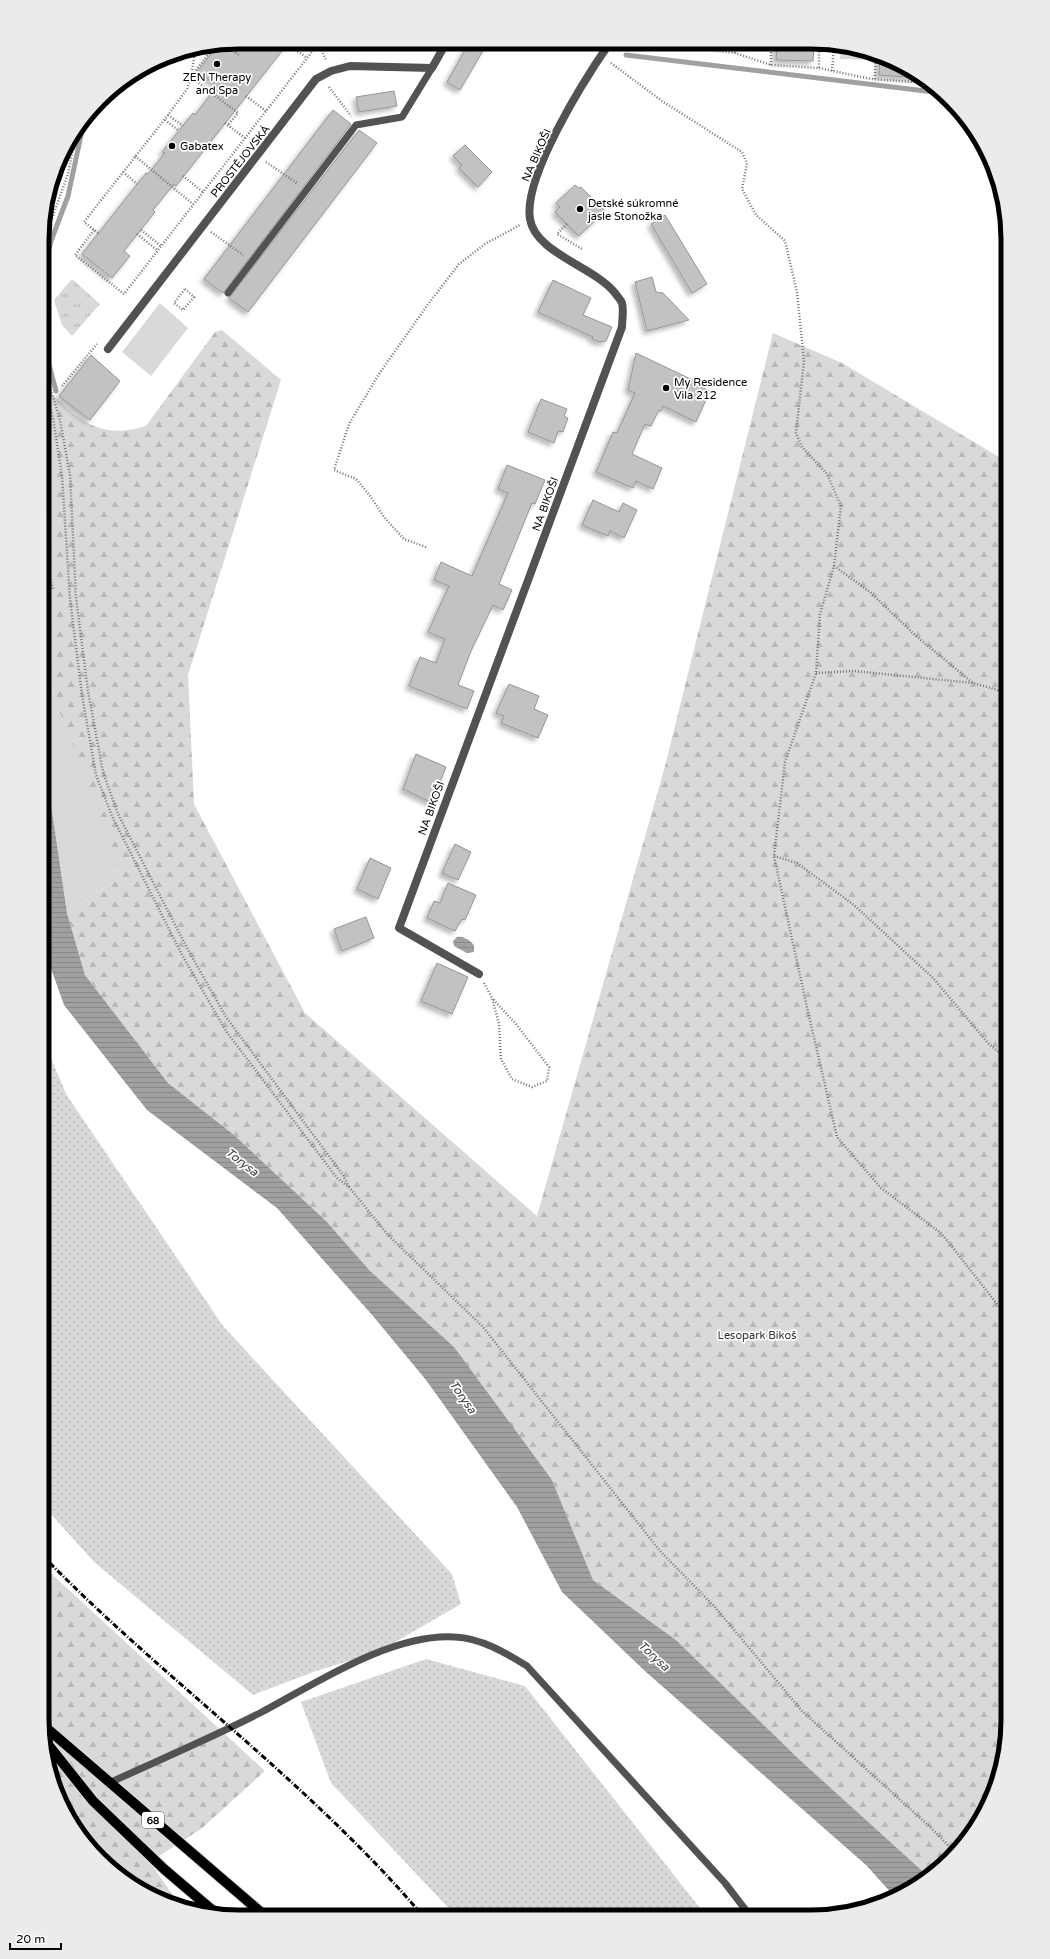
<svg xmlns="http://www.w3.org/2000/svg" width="1050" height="1959" viewBox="0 0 1050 1959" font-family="'Varela Round',sans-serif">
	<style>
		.grass { fill: url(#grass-dots) }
		.forest { fill: url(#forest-firs) }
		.park { fill: url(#park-tufts) }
		.garden { fill: #d9d9d9 }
		.water { fill: url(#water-rules) }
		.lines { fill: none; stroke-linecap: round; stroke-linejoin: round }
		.stream { stroke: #a0a0a0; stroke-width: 5 }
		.building { fill: #c2c2c2; stroke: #969696; filter: url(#shadow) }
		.primary-casing { stroke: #dbdbdb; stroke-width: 12 }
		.path { stroke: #747474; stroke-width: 2.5; stroke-dasharray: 1 2; stroke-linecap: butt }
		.lane { stroke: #525252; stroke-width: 7 }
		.street { stroke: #525252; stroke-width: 8 }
		.primary { stroke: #000; stroke-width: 10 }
		.rail { stroke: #000; stroke-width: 3; stroke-dasharray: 6 2 1 2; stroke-linecap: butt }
		.poi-dot { fill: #000; stroke: #fff; stroke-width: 1.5 }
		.labels { text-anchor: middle; stroke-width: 3.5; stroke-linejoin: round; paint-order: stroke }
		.shield { fill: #fff; stroke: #4c4c4c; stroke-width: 1 }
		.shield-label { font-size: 10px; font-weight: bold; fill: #000 }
		.poi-label { font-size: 11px; fill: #000; stroke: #fff; text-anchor: start }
		.street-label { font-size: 11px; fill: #000; stroke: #fff }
		.park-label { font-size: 11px; fill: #303030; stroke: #fff }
		.water-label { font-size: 12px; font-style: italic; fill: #414141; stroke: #fff }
		.rim { fill: none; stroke: #000; stroke-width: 5 }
	</style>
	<defs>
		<pattern id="grass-dots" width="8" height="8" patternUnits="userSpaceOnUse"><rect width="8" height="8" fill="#d9d9d9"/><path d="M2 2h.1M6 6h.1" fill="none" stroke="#b8b8b8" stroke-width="1.8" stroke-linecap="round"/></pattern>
		<pattern id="forest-firs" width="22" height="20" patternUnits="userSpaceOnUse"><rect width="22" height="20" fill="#d9d9d9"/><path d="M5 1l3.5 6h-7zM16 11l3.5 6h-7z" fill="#b8b8b8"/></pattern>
		<pattern id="park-tufts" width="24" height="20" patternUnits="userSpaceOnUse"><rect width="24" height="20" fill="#d9d9d9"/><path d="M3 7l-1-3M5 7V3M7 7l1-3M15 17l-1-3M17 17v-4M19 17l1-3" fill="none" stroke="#b8b8b8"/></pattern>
		<pattern id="water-rules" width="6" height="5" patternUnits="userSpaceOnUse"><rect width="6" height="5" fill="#a0a0a0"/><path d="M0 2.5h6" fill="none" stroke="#888"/></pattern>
		<filter id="shadow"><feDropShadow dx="-3.5" dy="3.5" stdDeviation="2" flood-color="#0004"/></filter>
	</defs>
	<rect width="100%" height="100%" fill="#fff"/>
	<path class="grass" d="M43 1039 66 1094 223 1326 452 1574 461 1604 378 1652 316 1671 253 1695 94 1562 42 1504Z
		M426 1659 525 1686 707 1917 498 1916 492 1910 455 1915 331 1783 301 1702Z"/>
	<path class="forest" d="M222 330 281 380 188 675 194 804 305 1013 537 1216 664 770 773 333 842 363 999 457H1008V1733L993 1795 967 1840 929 1877 801 1761 676 1640 593 1580 552 1480 326 1221 234 1135 168 1083 85 975 67 913 121 877 58 708 43 657V385C75 418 98 441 146 426L215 332Z
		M42 1565 265 1771 201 1829 150 1862 180 1906 164 1902 119 1876 75 1829 53 1783 42 1720Z"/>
	<path class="park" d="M72 279 100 304 72 336 62 325 54 300Z"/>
	<path class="garden" d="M841 46H849L874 54V60L840 59Z
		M160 303 188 328 151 376 122 352Z
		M43 657 58 708 91 790 121 877 67 913 48 784 43 779Z"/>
	<path class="water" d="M43 779 48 784 67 913 85 975 168 1083 234 1135 326 1221 370 1271 454 1347 552 1480 593 1580 676 1640 801 1761 929 1877 894 1896 866 1865 646 1672 562 1592 517 1507 426 1380 373 1316 277 1208 147 1110 64 1005 43 946Z
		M457 937C463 936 472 941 474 946V952L467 953 454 946 453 941Z"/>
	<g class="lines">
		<path class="stream" d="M626 55 942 93
			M44 270 51 241 68 196 83 126
			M44 278 48 361 56 391"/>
	</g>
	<path class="building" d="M239 42H289L176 186 174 184 153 210 155 212 124 251 130 256 112 278 82 254 146 173 148 174 165 153 162 152 193 113 195 115 217 86 198 71 217 46Z
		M469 43 487 44 460 90 447 82Z
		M777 45 814 46 813 61 776 60Z
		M880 56 898 62 921 78 879 75Z
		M394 91 397 106 359 112 356 97Z
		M333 110 351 124 223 293 204 279Z
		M359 130 377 143 248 312 229 298Z
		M465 145 492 172 478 187 459 168 462 165 453 156Z
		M575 185 579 188 581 187 605 211 579 236 555 212 560 207 556 203Z
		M665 215 707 284 692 293 651 224Z
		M652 277 656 292 663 293 689 320 647 331 635 282Z
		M553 280 591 298 583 315 612 327 606 341 600 342 592 339 593 337 538 312Z
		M636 353 699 383 698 385 710 391 696 422 663 406 661 411 659 410 651 426 645 424 632 454 662 468 653 489 636 481 633 488 596 472 613 432 617 433 635 393 628 390Z
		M91 355 120 381 90 420 59 396Z
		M541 399 567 409 564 416 568 418 563 432 558 431 554 443 528 432Z
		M507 465 545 480 535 504 532 503 499 584 512 590 503 610 493 605 471 651 458 685 474 691 467 709 409 686 420 657 436 663 445 639 428 632 449 586 434 580 441 562 472 576 508 493 498 489Z
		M593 500 619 512 623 503 637 510 624 538 610 531 608 536 582 525Z
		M509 684 539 696 534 709 548 715 538 738 501 723 504 716 496 713Z
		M416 754 446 767 432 803 403 789Z
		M455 844 471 852 458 880 442 873Z
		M370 858 391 868 378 899 357 889Z
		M448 883 476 895 465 920 462 919 455 931 427 918 434 901 440 903Z
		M366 917 374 938 342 951 334 929Z
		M437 963 468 977 452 1014 421 1001Z"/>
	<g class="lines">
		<defs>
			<path id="primary" d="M43 1725 264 1915
				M46 1742 93 1801 164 1869 218 1915"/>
		</defs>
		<use href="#primary" class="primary-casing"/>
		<path class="path" d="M318 42 326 60
			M235 43 243 49
			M288 44 307 58
			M226 45 239 55
			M669 45 735 53 771 65 819 68V46
			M195 51 191 77 238 113 228 125
			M735 53 736 45
			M611 63 662 101 742 152 747 163 742 189 756 215 785 241 797 292 804 361 796 433 802 447 827 474 841 506 834 566 820 614 816 673 785 762 774 856 806 1003 837 1137 881 1188 942 1234 1008 1318
			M771 65V45
			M819 68 871 79 929 83
			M832 71 834 46
			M875 79 876 55
			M912 82V77
			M329 87 351 116
			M246 96 266 111
			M168 115 183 126
			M165 120 179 131
			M225 123 245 138
			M135 156 193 204
			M266 162 298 184
			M123 172 137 184
			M183 176 203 192
			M44 222 56 189 66 148
			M567 224 557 234 582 249
			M94 230 75 255 124 294 318 44 432 45
			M141 230 161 246
			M211 232 243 255
			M98 233 84 222 168 115 187 89 191 77 214 47
			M137 234 157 250
			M44 241 68 174 76 134
			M185 289 194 297 183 310 174 303Z
			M43 364 60 420 70 475 76 598 88 691 103 772 118 814 187 948 226 1017 343 1175 349 1187
			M62 386 97 344
			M43 387 53 418 62 476 70 599 82 695 96 775 112 816 181 953 226 1031 337 1178 349 1187 388 1235 483 1327 660 1551 714 1606 802 1711 929 1826 955 1852
			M426 547 404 539 384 517 371 497 356 479 334 470 349 424 379 374 426 307 459 264 485 244 520 225
			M43 550 53 589
			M834 566 870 592 916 636 973 683
			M816 673 854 671 973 683 1008 693
			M774 856 797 863 854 905 933 978 988 1043 1008 1060
			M484 983 492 998 499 1024 501 1059 512 1079 532 1087 547 1081 549 1067 516 1024 492 998"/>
		<path class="lane" d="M228 293 356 125 402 117 432 68
			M109 1783C159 1760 211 1738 260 1713 315 1684 391 1633 455 1637 481 1638 506 1653 527 1666L725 1883 751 1917"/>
		<path class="street" d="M108 349 316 79 331 71 350 66 432 68 446 43
			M479 974 399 928 622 327C622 320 624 310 622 303 621 300 617 296 615 293 595 267 535 253 530 219 523 177 584 80 609 44"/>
		<use href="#primary" class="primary"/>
		<path class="rail" d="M42 1555C164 1680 309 1782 423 1916"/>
	</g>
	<g class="poi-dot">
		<circle cx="217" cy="64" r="4"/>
		<circle cx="172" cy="146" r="4"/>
		<circle cx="580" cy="209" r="4"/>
		<circle cx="666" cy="388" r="4"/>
	</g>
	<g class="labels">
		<rect class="shield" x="142" y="1812" width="22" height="16" rx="3"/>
		<g class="shield-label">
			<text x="153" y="1824">68</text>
		</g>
		<g class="poi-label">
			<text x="217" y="81" text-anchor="middle">ZEN Therapy<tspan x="217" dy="13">and Spa</tspan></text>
			<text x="180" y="150">Gabatex</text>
			<text x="588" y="207">Detské súkromné<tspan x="588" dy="13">jasle Stonožka</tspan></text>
			<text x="674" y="386">My Residence<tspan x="674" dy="13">Vila 212</tspan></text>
		</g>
		<g class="street-label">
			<text transform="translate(536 155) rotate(-66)" y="4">NA BIKOŠI</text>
			<text transform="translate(240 161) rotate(-52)" y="4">PROSTĚJOVSKÁ</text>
			<text transform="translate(545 504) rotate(-70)" y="4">NA BIKOŠI</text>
			<text transform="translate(431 808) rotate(-70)" y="4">NA BIKOŠI</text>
		</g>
		<g class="park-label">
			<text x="757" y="1339">Lesopark Bikoš</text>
		</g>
		<g class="water-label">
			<text transform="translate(242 1162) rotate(38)" y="4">Torysa</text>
			<text transform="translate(463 1397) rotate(55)" y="4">Torysa</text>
			<text transform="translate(654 1656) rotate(43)" y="4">Torysa</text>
		</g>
	</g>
	<path d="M0 0H1050V1959H0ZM239 49H811A190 190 0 0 1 1001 239V1720A190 190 0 0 1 811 1910H239A190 190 0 0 1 49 1720V239A190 190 0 0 1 239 49Z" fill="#ebebeb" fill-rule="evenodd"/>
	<path class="rim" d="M239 49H811A190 190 0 0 1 1001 239V1720A190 190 0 0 1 811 1910H239A190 190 0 0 1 49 1720V239A190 190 0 0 1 239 49Z"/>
	<path d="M10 1943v6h51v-6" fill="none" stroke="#000000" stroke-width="2"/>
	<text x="16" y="1943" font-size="12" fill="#000000" stroke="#ffffff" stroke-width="3" paint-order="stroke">20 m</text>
</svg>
